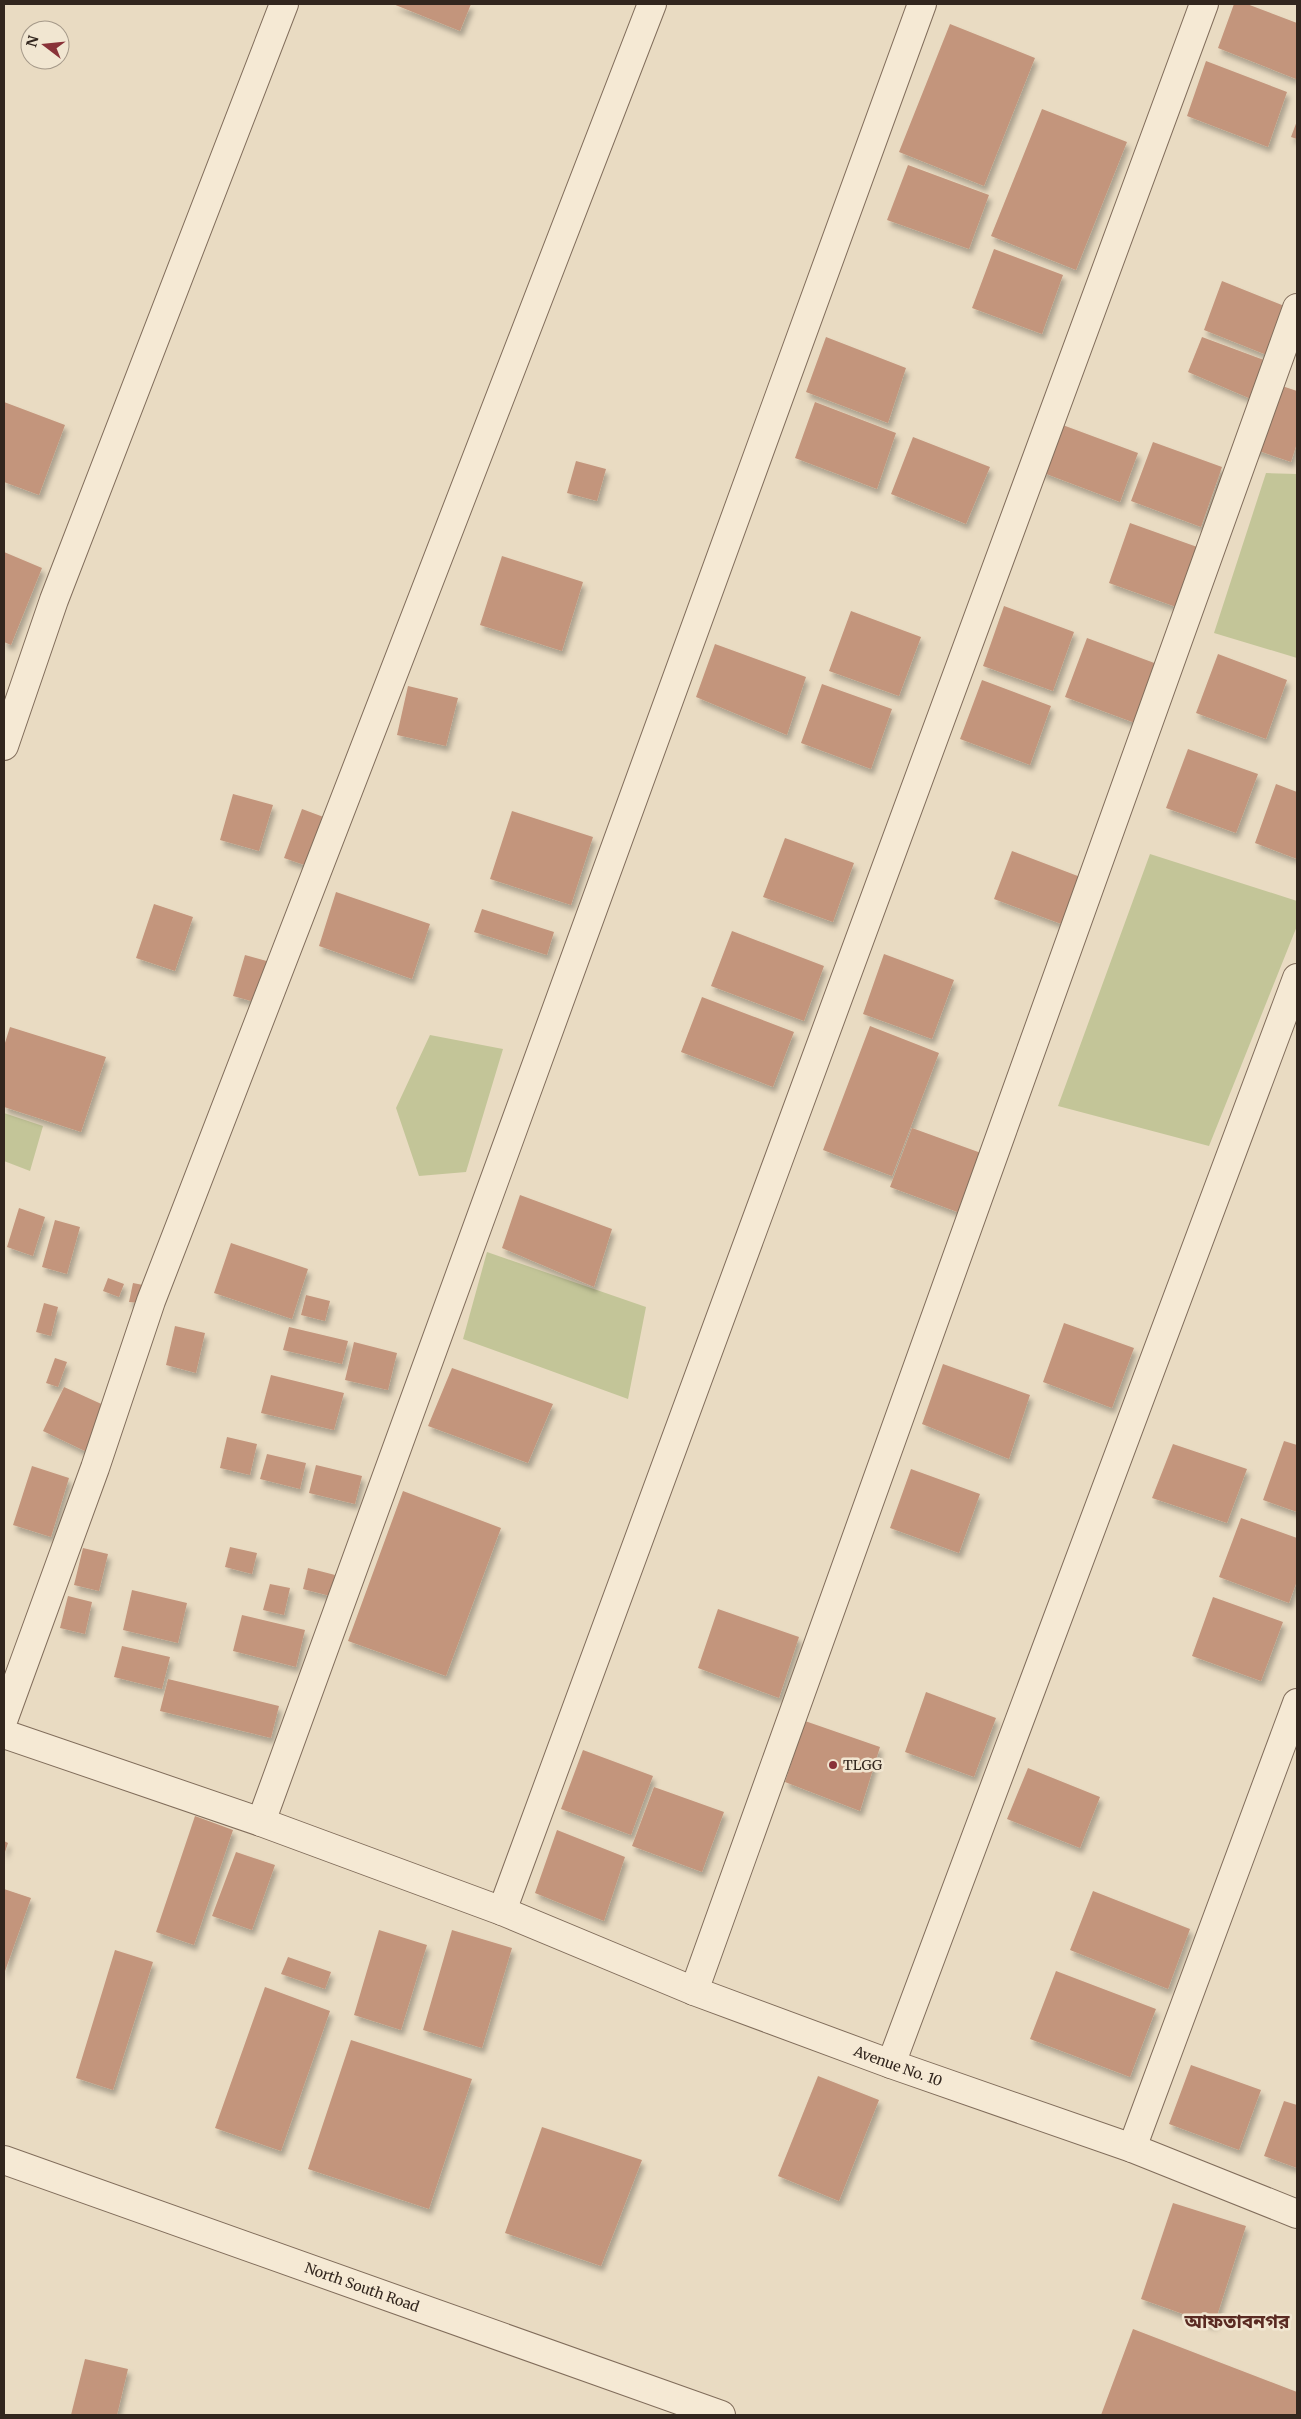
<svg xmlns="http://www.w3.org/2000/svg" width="1301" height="2419" viewBox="0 0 1301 2419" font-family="Merriweather,'Noto Sans Bengali',serif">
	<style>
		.green { fill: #c3c598 }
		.building { fill: #c3957c; filter: url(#shadow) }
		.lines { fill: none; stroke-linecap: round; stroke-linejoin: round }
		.minor-casing { stroke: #816d5b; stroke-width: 30 }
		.minor { stroke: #f5e9d4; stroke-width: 28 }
		.poi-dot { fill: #893238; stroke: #f1e6d1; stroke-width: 2 }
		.labels { text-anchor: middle; stroke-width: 5; stroke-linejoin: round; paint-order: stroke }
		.poi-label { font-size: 14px; fill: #32261e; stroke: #f1e6d1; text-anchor: start }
		.street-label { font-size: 14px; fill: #32261e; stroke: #f1e6d1 }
		.district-label { font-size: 19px; font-weight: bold; fill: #5a2a22; stroke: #f1e6d1 }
	</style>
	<defs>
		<filter id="shadow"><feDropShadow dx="3" dy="5.5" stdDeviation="2.5" flood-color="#0004"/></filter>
	</defs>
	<rect width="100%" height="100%" fill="#e9dbc2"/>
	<path class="green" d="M1266 473 1297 474V658L1214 633Z
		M1150 854 1297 901V926L1209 1146 1058 1106Z
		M430 1035 503 1049 466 1172 419 1176 396 1108Z
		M4 1113 43 1126 30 1171 4 1161Z
		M487 1252 646 1307 628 1399 463 1339Z"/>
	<path class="building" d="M393 4H471L460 31Z
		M1234 4H1247L1297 23 1296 79 1218 48Z
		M950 24 1035 58 984 186 899 152Z
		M1206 61 1287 92 1268 147 1187 116Z
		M1042 109 1127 142 1076 270 991 236Z
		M1297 121V139L1291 137Z
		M908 165 989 195 969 249 887 220Z
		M994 249 1063 275 1042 334 972 308Z
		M1222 281 1297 311 1282 361 1204 330Z
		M826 337 906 368 888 423 806 392Z
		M1202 337 1272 363 1258 402 1188 372Z
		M1276 384 1297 391V443L1291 462 1253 449Z
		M4 402 65 425 39 495 4 482Z
		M815 402 896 433 877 489 795 458Z
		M1060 424 1138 453 1120 502 1041 472Z
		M913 437 990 467 966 524 891 494Z
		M1153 442 1222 467 1201 527 1131 501Z
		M576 461 606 469 597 501 567 493Z
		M1130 523 1200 548 1179 608 1109 583Z
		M4 552 42 568 11 645 4 642Z
		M502 556 583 582 562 651 480 625Z
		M1004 606 1074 632 1053 691 983 666Z
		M851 611 921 637 899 696 829 671Z
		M1087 638 1157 664 1135 723 1065 697Z
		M715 644 806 677 787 735 696 697Z
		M1218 654 1287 680 1266 739 1196 713Z
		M982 680 1051 706 1030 765 960 739Z
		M822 684 892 709 871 769 801 743Z
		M408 686 458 698 446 746 397 735Z
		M1188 749 1258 774 1236 833 1166 808Z
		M1276 784 1297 792V859L1255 843Z
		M233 794 273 805 259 851 220 840Z
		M302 809 337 822 319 870 284 858Z
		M512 811 593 837 571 905 490 879Z
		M785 838 854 863 833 922 763 897Z
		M1012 851 1083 878 1064 925 994 899Z
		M336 892 430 924 412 979 319 946Z
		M154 904 193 917 175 971 136 958Z
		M482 909 554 932 547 955 474 932Z
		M732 931 824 966 804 1021 711 986Z
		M884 954 954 980 932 1039 863 1014Z
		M245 955 281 965 269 1006 233 996Z
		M702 997 794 1032 773 1087 681 1052Z
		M870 1026 939 1053 892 1176 823 1150Z
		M10 1027 106 1057 81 1132 4 1107V1046Z
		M912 1128 981 1153 960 1213 890 1187Z
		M520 1195 612 1229 594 1287 502 1248Z
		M19 1208 45 1217 33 1256 7 1247Z
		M55 1220 80 1227 67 1274 42 1267Z
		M231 1243 308 1269 292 1319 214 1293Z
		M108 1278 124 1284 119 1297 103 1291Z
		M133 1283 143 1285 140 1303 129 1302Z
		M306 1295 330 1301 325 1321 301 1315Z
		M44 1303 58 1307 51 1336 36 1332Z
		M1064 1323 1134 1348 1112 1408 1043 1382Z
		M175 1326 205 1333 196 1373 166 1365Z
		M289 1327 348 1341 342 1364 283 1350Z
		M354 1342 397 1353 388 1390 345 1380Z
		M55 1358 67 1362 58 1387 46 1383Z
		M943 1364 1030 1395 1009 1459 922 1424Z
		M452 1368 553 1404 528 1463 428 1426Z
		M271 1375 344 1393 334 1430 261 1413Z
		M64 1387 108 1407 87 1452 43 1431Z
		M227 1437 257 1444 250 1475 220 1468Z
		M1284 1441 1297 1445V1512L1263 1500Z
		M1173 1444 1247 1469 1227 1523 1152 1498Z
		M267 1454 306 1463 300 1489 260 1479Z
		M316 1465 362 1476 355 1504 309 1493Z
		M32 1466 69 1478 51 1537 13 1525Z
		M911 1469 980 1494 959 1553 890 1528Z
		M403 1491 501 1528 446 1676 348 1641Z
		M1241 1518 1297 1538V1581L1289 1603 1219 1577Z
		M230 1547 257 1553 252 1574 225 1567Z
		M83 1548 108 1554 99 1591 74 1585Z
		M308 1568 335 1575 330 1596 303 1589Z
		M270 1584 290 1588 284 1615 263 1610Z
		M132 1590 187 1603 178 1643 123 1630Z
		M68 1596 92 1602 85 1634 60 1628Z
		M1213 1597 1283 1622 1261 1681 1192 1656Z
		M718 1609 799 1637 779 1698 698 1668Z
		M242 1615 305 1630 296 1667 233 1651Z
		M122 1646 170 1657 162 1689 114 1677Z
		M168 1679 279 1706 271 1738 160 1711Z
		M926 1692 996 1718 974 1777 905 1752Z
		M805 1721 880 1747 860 1811 785 1782Z
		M583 1750 653 1776 631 1835 561 1809Z
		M1028 1768 1100 1797 1080 1848 1007 1819Z
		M654 1787 724 1812 702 1872 632 1846Z
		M195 1816 233 1830 194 1945 156 1932Z
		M557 1830 625 1857 604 1921 535 1893Z
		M4 1841 8 1843 4 1855Z
		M236 1852 275 1865 252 1930 212 1916Z
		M4 1889 31 1898 4 1974Z
		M1093 1891 1190 1929 1168 1989 1070 1950Z
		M379 1930 427 1945 401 2030 354 2015Z
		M452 1930 512 1948 482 2048 423 2030Z
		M115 1950 153 1962 113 2090 76 2078Z
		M288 1957 331 1972 325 1989 281 1974Z
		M1056 1971 1156 2009 1130 2077 1030 2039Z
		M265 1987 330 2011 281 2151 215 2128Z
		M351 2040 472 2079 429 2209 308 2169Z
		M1191 2065 1261 2090 1239 2150 1169 2124Z
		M818 2076 879 2100 839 2201 778 2176Z
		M1284 2101 1297 2105V2168L1264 2156Z
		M542 2127 642 2160 601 2266 505 2233Z
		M1173 2203 1246 2226 1214 2325 1141 2299Z
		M1133 2329 1297 2392V2415H1101Z
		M85 2359 128 2369 117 2415H71Z"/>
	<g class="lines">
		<defs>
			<g id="minor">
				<path d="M4 746 54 600 284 4"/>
				<path d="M4 1718 95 1468 151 1301 652 4"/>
				<path id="s1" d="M4 1734 261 1822 502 1911 694 1991 891 2064 1132 2148 1297 2214"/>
				<path d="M261 1822 922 4"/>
				<path d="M502 1911 1204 4"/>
				<path d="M694 1991 1297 308"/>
				<path d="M891 2064 1297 978"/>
				<path d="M1132 2148 1297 1703"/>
				<path id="s2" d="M4 2160 721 2415"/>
			</g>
		</defs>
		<use href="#minor" class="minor-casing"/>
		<use href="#minor" class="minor"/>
	</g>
	<circle class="poi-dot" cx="833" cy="1765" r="5"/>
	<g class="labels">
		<g class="poi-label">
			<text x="843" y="1770">TLGG</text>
		</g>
		<g class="street-label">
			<text dy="5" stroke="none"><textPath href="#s1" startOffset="954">Avenue No. 10</textPath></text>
			<text dy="5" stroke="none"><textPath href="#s2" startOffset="380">North South Road</textPath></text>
		</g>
		<g class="district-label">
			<text x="1237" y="2328">আফতাবনগর</text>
		</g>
	</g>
	<rect width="1301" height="2419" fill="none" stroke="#32261e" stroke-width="10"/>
	<g transform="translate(45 45) rotate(286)"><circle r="24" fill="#f1e6d1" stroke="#a59989"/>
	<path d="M0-4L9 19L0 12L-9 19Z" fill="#893238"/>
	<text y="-8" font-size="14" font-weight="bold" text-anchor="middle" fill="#32261e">N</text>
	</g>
</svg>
